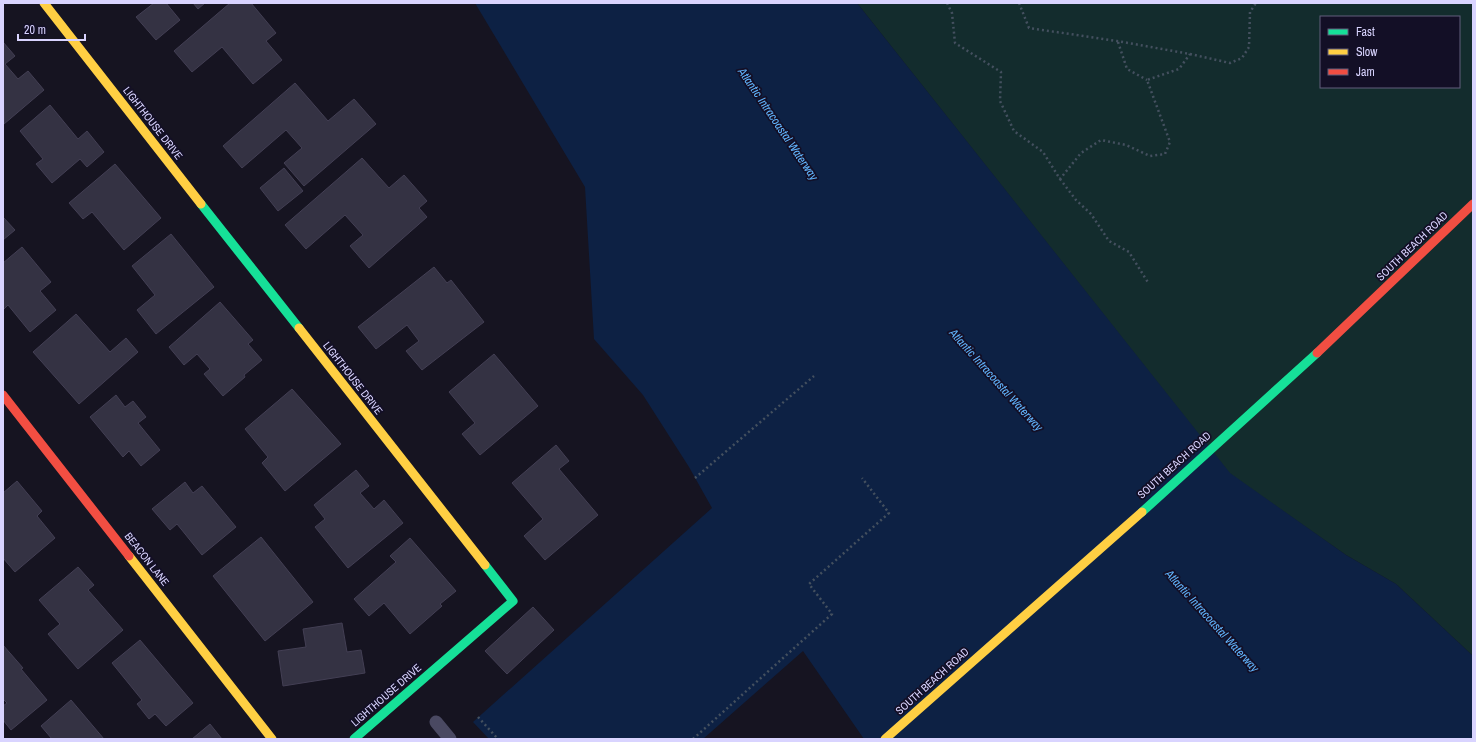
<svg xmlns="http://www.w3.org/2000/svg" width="1476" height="742" viewBox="0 0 1476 742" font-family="'Archivo Narrow',sans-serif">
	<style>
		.green { fill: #132c2d; fill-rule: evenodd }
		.water { fill: #0d2144 }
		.building { fill: #343243; stroke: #433f54 }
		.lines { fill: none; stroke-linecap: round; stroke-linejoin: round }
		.path { stroke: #44505f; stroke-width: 2.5; stroke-dasharray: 2 3; stroke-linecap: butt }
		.lane { stroke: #4a4962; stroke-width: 13 }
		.fast { stroke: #16e098; stroke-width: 9 }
		.slow { stroke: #ffcf43; stroke-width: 9 }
		.jam { stroke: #f24e42; stroke-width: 9 }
		.labels { text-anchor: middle; stroke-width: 3.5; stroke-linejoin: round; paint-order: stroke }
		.street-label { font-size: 11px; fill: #d9d4ff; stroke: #130f26 }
		.water-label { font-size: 12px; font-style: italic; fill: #62b6ff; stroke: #130f26 }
	</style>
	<rect width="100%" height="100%" fill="#161421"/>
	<path class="green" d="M857 3H1473V656L1396 584 1346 555 1230 474ZM1321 17H1459V87H1321Z"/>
	<path class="water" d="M475 3H857L1230 473 1346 555 1396 584 1473 656V739H864L803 651 703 739H489L473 722 712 508 689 467 643 395 594 339 585 187Z"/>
	<path class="building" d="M154 3H166L180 20 156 40 136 17Z
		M193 3H205L198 9Z
		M230 3H251L276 33 266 41 282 60 253 84 222 47 192 72 174 51Z
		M3 42 15 56 5 64 18 79 28 71 44 90 4 124Z
		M295 83 328 121 354 99 376 124 304 186 284 163 302 148 286 130 242 168 223 146Z
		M50 105 78 139 87 131 104 152 87 167 80 159 52 183 36 164 43 159 20 131Z
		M362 158 389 188 404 175 427 201 419 208 427 217 369 268 350 246 363 235 345 215 306 249 285 225Z
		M115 164 161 218 124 250 92 212 83 219 69 203Z
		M284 168 303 191 278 211 260 188Z
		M3 217 15 230 3 240Z
		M171 234 214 287 156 334 137 310 155 295 132 266Z
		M22 247 51 282 40 291 56 310 30 332 8 305 3 310V263Z
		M434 267 447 283 451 280 484 322 422 370 406 351 419 341 407 325 376 349 358 327Z
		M220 302 253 340 248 344 262 360 244 375 245 377 223 396 204 374 210 369 197 354 184 365 169 347Z
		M76 314 110 352 126 338 138 352 79 404 33 352Z
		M494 354 538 406 480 455 462 434 475 423 449 392Z
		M292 389 341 444 285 491 262 463 268 457 245 429Z
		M116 395 125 407 133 401 146 417 138 423 160 450 141 466 129 451 123 457 90 417Z
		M556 445 569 461 559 469 598 515 545 560 524 536 543 519 512 483Z
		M356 470 369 486 360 493 374 509 384 500 403 523 348 568 315 527 325 519 314 505Z
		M17 481 42 511 37 516 55 538 15 572 3 558V493Z
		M185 482 193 493 202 486 236 527 202 555 177 524 170 530 152 509Z
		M261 537 313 602 265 641 213 576Z
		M410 538 456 591 440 604 442 606 410 634 384 603 369 616 354 599 396 562 390 556Z
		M78 567 94 585 88 590 123 630 78 669 48 634 60 624 39 600Z
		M533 607 554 630 507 674 485 651Z
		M342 623 347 652 361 650 365 673 283 686 278 651 306 647 303 629Z
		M140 640 193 703 166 726 155 714 149 719 137 704 142 700 112 663Z
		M3 645 23 668 21 669 47 700 11 730 3 720V706L7 703 3 699Z
		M71 700 104 739H52L41 726Z
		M210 724 222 739H192Z"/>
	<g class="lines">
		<path class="path" d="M947 3 952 13 955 43 1001 72 1000 101 1014 131 1043 152 1060 179 1081 153 1101 140 1126 145 1150 156 1165 154 1170 142 1147 80 1179 69 1190 54
			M1019 3 1029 28 1117 41 1190 54 1230 63 1242 58 1249 47 1250 12 1256 3
			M1118 42 1127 69 1147 80
			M1060 179 1076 200 1091 214 1109 241 1129 252 1149 284
			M695 478 814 376
			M478 717 498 739
			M693 739 832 614 809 584 889 513 862 478"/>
		<path class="lane" d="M436 722 450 739"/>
		<path class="fast" d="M201 204 299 328
			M1142 512 1317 353
			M354 739 513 601 485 565"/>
		<path class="slow" d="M44 3 201 204
			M299 328 485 565
			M129 556 272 739
			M885 739 1142 512"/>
		<path class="jam" d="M1317 353 1473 204
			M3 395 129 556"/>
	</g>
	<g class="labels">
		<g class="street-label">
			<text transform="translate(153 123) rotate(52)" y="4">LIGHTHOUSE DRIVE</text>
			<text transform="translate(1412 246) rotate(-44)" y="4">SOUTH BEACH ROAD</text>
			<text transform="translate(353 378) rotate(52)" y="4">LIGHTHOUSE DRIVE</text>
			<text transform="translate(1174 465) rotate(-42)" y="4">SOUTH BEACH ROAD</text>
			<text transform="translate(147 559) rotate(52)" y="4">BEACON LANE</text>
			<text transform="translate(932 681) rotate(-42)" y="4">SOUTH BEACH ROAD</text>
			<text transform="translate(386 695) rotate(-41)" y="4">LIGHTHOUSE DRIVE</text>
		</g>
		<g class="water-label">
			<text transform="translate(778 124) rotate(56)" y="4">Atlantic Intracoastal Waterway</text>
			<text transform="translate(996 380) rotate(48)" y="4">Atlantic Intracoastal Waterway</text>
			<text transform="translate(1212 621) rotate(48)" y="4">Atlantic Intracoastal Waterway</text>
		</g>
	</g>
	<rect width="1476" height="742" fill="none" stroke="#d9d4ff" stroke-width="8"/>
	<rect x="1320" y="16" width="140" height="72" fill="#130f26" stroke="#625e7d"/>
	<rect x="1328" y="29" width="20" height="6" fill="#16e098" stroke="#625e7d"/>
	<text x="1356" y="36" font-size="12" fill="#d9d4ff">Fast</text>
	<rect x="1328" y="49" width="20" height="6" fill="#ffcf43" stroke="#625e7d"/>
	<text x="1356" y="56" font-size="12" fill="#d9d4ff">Slow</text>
	<rect x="1328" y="69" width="20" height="6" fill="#f24e42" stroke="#625e7d"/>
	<text x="1356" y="76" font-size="12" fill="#d9d4ff">Jam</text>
	<path d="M18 34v6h67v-6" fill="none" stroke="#d9d4ff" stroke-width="2"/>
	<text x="24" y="34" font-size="12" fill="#d9d4ff" stroke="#130f26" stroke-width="3" paint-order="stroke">20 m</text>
</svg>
